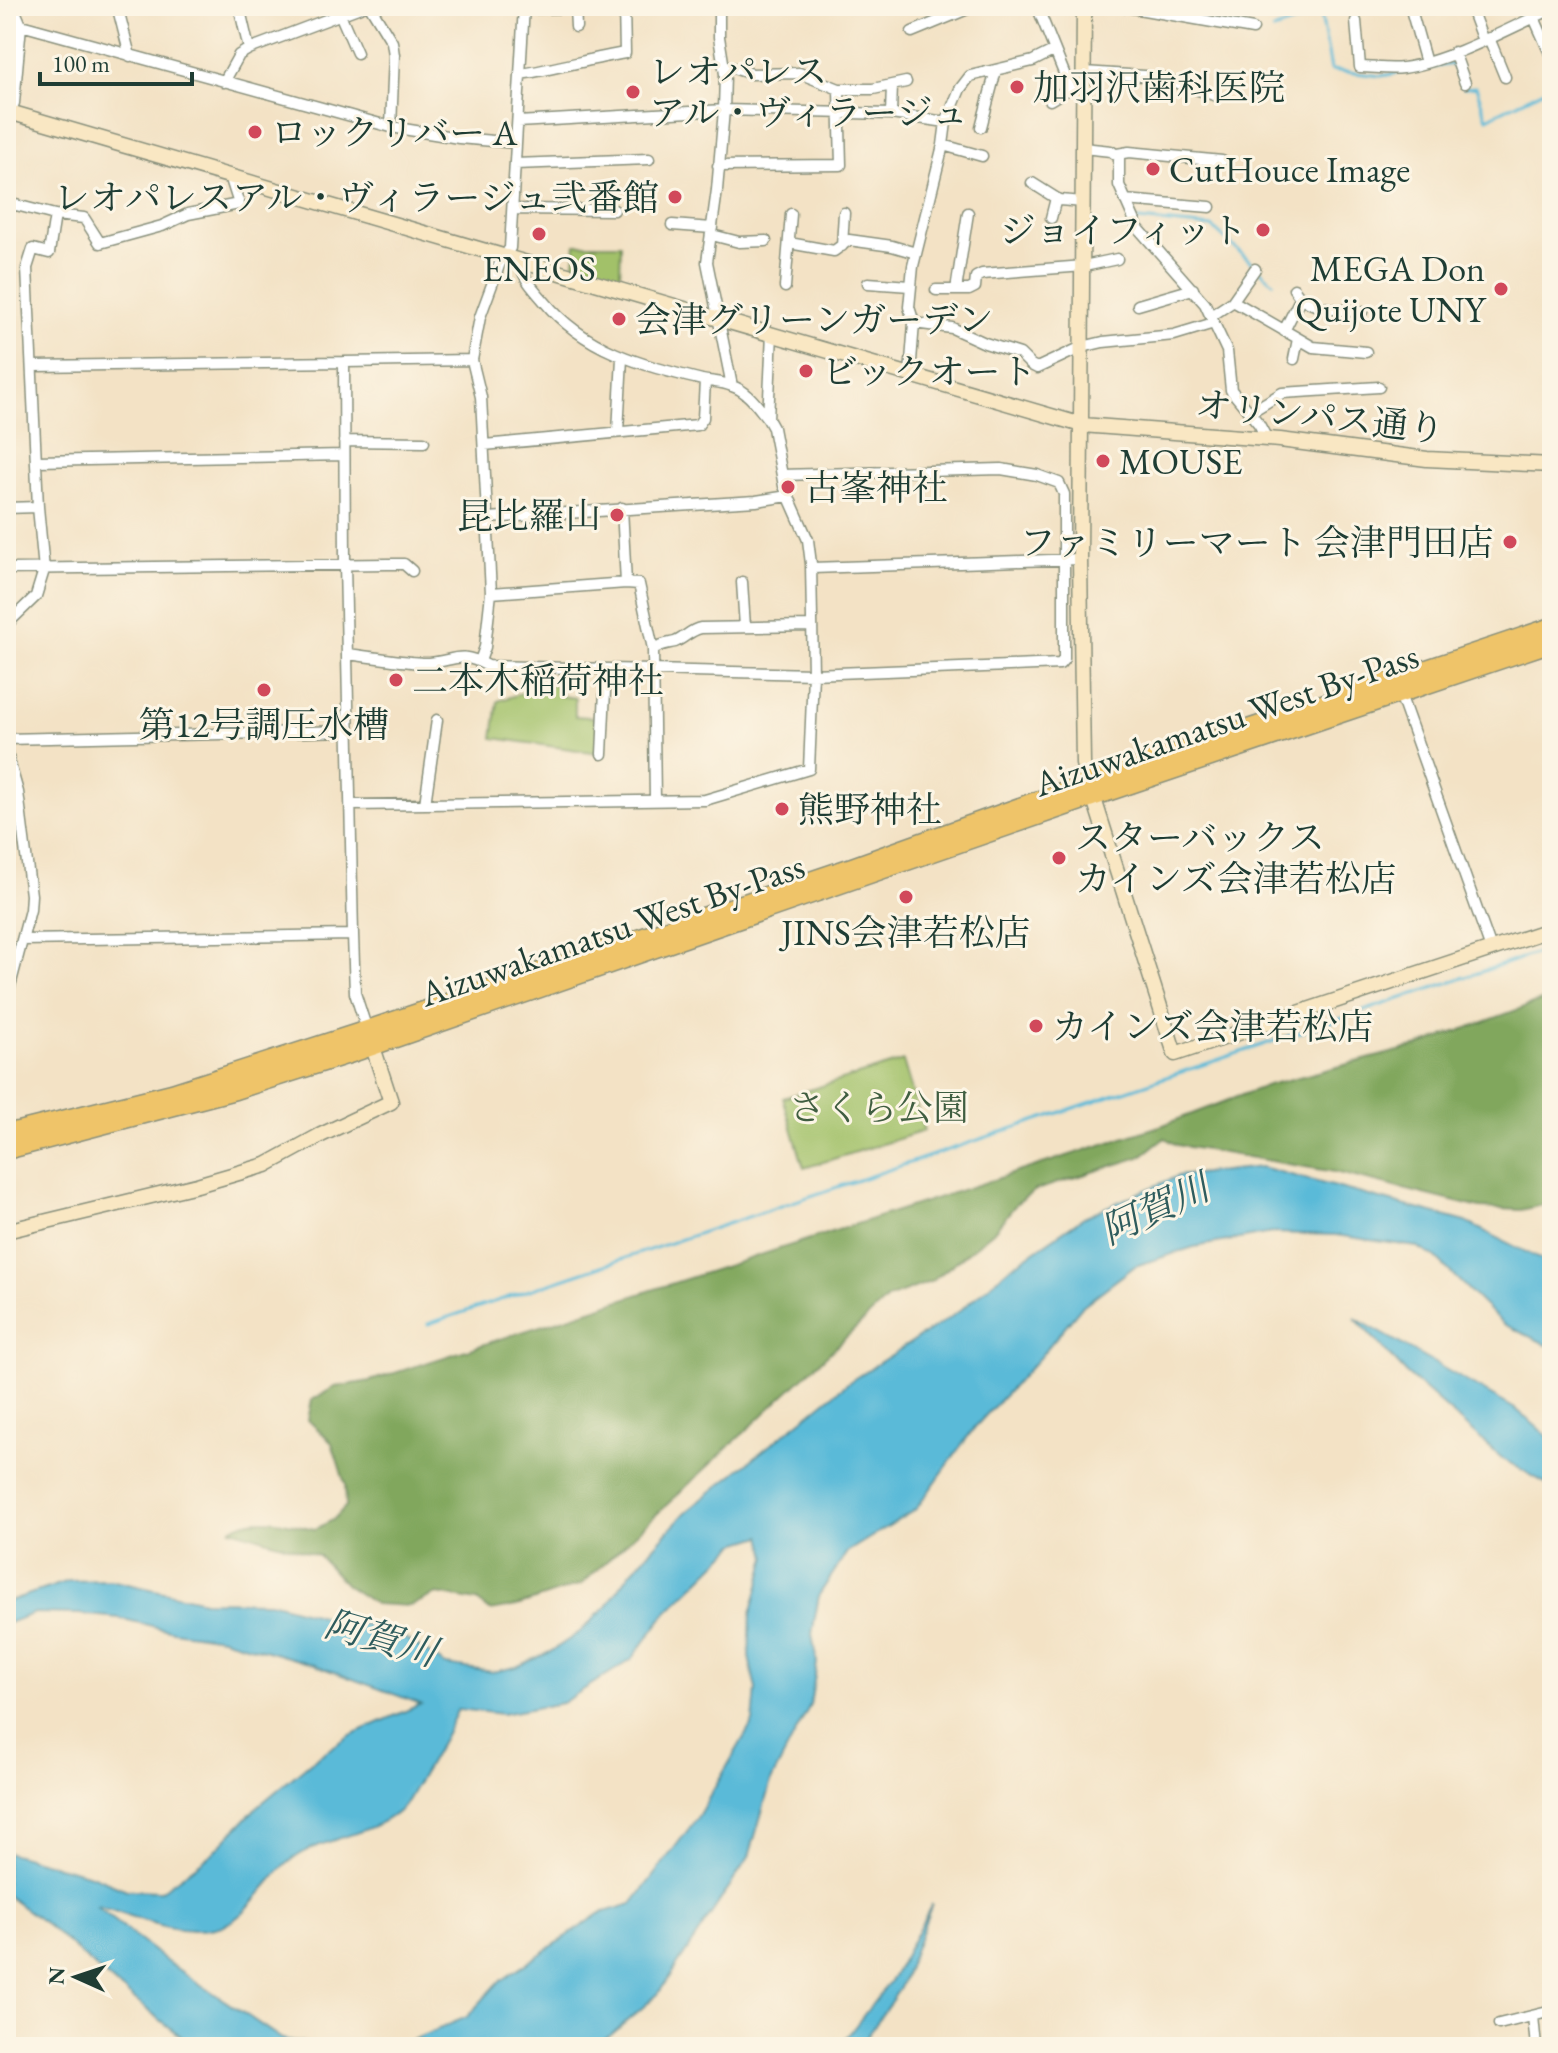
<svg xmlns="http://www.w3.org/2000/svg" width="1558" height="2053" viewBox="0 0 1558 2053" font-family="'EB Garamond','Noto Serif JP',serif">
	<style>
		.green { fill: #a2c169; stroke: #607f4e; stroke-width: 2 }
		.forest { fill: #81a75d; stroke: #507248; stroke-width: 2 }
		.water { fill: #5abad8; stroke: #3c7c86; stroke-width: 2 }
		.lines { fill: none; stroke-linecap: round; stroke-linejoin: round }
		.stream { stroke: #5abad8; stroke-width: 3 }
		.street-casing { stroke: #89907c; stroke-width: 13 }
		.secondary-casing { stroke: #89907c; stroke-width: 17 }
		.highway-casing { stroke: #89907c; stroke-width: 21 }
		.street { stroke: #fff; stroke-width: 10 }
		.secondary { stroke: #f9e7c3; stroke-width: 14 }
		.highway { stroke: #efc469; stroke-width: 18 }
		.poi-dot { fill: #d1495b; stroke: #fcf5e5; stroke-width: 3 }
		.labels { text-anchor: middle; stroke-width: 6; stroke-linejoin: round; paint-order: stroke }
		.poi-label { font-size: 36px; fill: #1f3d34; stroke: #fcf5e5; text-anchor: start }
		.street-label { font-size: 36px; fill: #1f3d34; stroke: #fcf5e5 }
		.park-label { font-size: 36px; fill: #405e41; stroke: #fcf5e5 }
		.water-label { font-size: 38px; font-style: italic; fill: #2e5c5d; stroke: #fcf5e5 }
	</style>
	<rect width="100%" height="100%" fill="#fcf5e5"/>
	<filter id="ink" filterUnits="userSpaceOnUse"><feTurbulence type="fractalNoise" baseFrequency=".0125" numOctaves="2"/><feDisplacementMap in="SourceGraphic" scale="16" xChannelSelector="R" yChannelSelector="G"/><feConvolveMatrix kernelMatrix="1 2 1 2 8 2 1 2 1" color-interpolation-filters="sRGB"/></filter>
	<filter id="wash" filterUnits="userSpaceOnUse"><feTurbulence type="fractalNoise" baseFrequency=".006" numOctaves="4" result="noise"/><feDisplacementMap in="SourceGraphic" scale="32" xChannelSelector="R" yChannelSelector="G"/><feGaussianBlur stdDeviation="1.8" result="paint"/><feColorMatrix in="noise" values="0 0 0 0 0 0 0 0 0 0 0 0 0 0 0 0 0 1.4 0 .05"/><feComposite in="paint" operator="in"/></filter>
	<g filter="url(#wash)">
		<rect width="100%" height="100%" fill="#f3e2c5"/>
		<path class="green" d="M576 244H621L620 278 574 265Z
			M545 685 561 686 560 696 575 698V716L602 718 599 753 493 738 498 701 528 691 543 692Z
			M903 1061 924 1131 804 1168 783 1098Z"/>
		<path class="forest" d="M1552 997V1203L1521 1210 1480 1208 1335 1172 1177 1145 1165 1138 1140 1157 1036 1190 1017 1203 993 1232 932 1281 888 1298 582 1584 517 1606 490 1611 477 1601 437 1594 410 1606 375 1604 346 1585 318 1555 231 1529C255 1512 288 1523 315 1529L333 1520 346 1506 345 1484 332 1443 308 1420 312 1400 335 1387 370 1381 1163 1125 1268 1085 1418 1046Z"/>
		<path class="water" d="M1261 1167 1466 1222 1552 1265V1347L1503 1324 1436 1258 1417 1247 1336 1235 1272 1233 1194 1247 1135 1266 1081 1307 1039 1358 975 1427 916 1509 847 1552 819 1595 812 1634 817 1663 810 1705 771 1781 749 1857 658 1994 611 2035 590 2047H396L467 2017 498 1983 601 1913 632 1904 697 1818 753 1722 756 1689 749 1657 751 1614 767 1557 762 1536 736 1544 666 1613 632 1659 562 1703 502 1714 458 1709C446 1735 432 1759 417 1784 412 1791 407 1803 401 1809 371 1836 328 1836 296 1857 266 1877 249 1921 215 1928 174 1937 134 1915 96 1906L167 1962 282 2039 321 2046 393 2047H195L116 1985 47 1925 6 1895V1852L91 1875 127 1890 161 1891 213 1853 256 1808 316 1758 351 1735 421 1704 312 1664 222 1638 173 1631 119 1618 79 1614 34 1613 6 1624V1602L69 1581 110 1580 204 1601 270 1602 343 1622 387 1627 446 1665 492 1672 516 1667 550 1652 580 1632 607 1606 631 1572 686 1512 849 1382 957 1313 1010 1268 1084 1217 1178 1176Z
			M1355 1318 1517 1410 1552 1440V1487L1503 1459 1406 1373Z
			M932 1904 900 1988 860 2047H834L843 2042 893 1977Z"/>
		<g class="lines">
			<path class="stream" d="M1321 14 1331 70 1381 76 1452 64 1457 74
				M1273 30 1321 14 1333 6
				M1464 88 1476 87 1487 118 1550 87
				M1138 220 1212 227 1273 282
				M428 1324 1552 948"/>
		</g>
	</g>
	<g filter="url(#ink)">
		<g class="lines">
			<defs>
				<path id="street" d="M239 6 249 49
					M370 6 392 42 394 55 391 127
					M575 6 576 27
					M719 6V37L725 74 724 110 717 190 707 262 732 386
					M1037 6 1070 88 1083 93
					M1121 6 1253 29
					M1410 6 1426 63
					M1470 6 1483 41
					M1536 6V22L1552 58
					M524 9 575 8
					M340 14 357 53
					M1356 21 1360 67C1374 67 1389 70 1403 68 1448 62 1510 28 1552 9
					M21 25 391 127 459 138 516 143
					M912 32 975 6
					M1489 38 1505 77
					M1454 52 1465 83
					M130 56 118 9 131 6
					M724 65 752 74 799 73 839 89H873L906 82
					M1084 72 1159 77 1217 96
					M521 74C556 69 589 59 625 53L624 6
					M224 82 239 55 249 49 363 6
					M1050 100 1070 88
					M891 114 892 85
					M6 120 14 103 21 25 13 6
					M518 122 724 110 891 114 946 122
					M981 127 996 70
					M943 145 982 156
					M1083 148 1111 151 1119 157V185L1138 228 1205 304 1227 351 1231 390 1259 424 1267 439
					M1117 154 1129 152 1222 161
					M515 164 649 159
					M718 166 841 165 839 89
					M1032 183 1059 200 1084 202
					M1125 200 1210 207
					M6 208 16 205 55 215 84 218 100 243 162 226 188 214 239 204 230 176
					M513 209 614 210
					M1051 218 1056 198
					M672 225 712 228
					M712 235 739 242 766 241
					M789 243 834 251 849 240 892 246 916 253
					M842 246 844 213
					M521 260C521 277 533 288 544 301 585 351 642 365 702 380 712 382 723 382 732 386 748 391 758 407 768 419
					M868 283 910 286
					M785 287 791 214
					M1294 289C1307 311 1339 309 1362 312
					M936 290H969L975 287 976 277 982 274 1084 266 1117 259
					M956 290 968 213
					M1233 301 1313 347 1366 352
					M1138 305 1193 289
					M1211 316 1232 302 1255 269
					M914 323 952 328 985 343 1020 354 1031 365 1037 368 1082 347 1103 342 1174 335 1214 323
					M1284 331 1300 299
					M1294 359 1298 339
					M33 366 344 362
					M910 374 914 323 909 307 913 266 943 145 946 122 960 89 970 76 1033 61 1053 51
					M1249 413 1282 393 1379 387
					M618 432 622 358
					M344 441 424 442
					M484 445 698 425 703 418 705 381
					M37 461 344 455
					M6 508 38 507
					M622 508 626 583
					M488 518 756 501 788 496
					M812 568 1080 559
					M6 569 388 564H404L412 571
					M742 582 745 627
					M491 593 626 583 639 584 653 649
					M6 625 36 596 44 570 38 507 27 268 33 249 49 253 55 215
					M347 654C372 657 397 661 422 663 453 664 455 648 488 666L813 674 1060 664 1064 659V494L1059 483 1037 475 1001 469 782 475
					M480 661 485 647 491 593 481 397 472 360 480 317 500 263 510 248 524 6
					M1400 694 1491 949
					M6 739 349 731
					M6 750 18 792 31 895 30 910 6 1001
					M602 754 606 669
					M6 795 18 792
					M655 800 653 649C661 644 666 644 675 642 685 638 690 630 701 628L810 626
					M425 804 437 720
					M352 805 705 800 809 769 813 674 811 564 808 540 784 486 773 428 768 419 772 333
					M22 940 353 935
					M367 1030 355 993 353 935 345 564 344 362 472 360
					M1533 2016 1536 2047
					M1499 2024 1552 2011"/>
				<path id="secondary" d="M1084 6 1080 559 1083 764 1175 1054 1552 929
					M6 111 1082 425 1280 440 1427 459 1552 465
					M6 1231 197 1185 266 1165 321 1135 391 1102 370 1038"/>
				<path id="highway" d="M6 1134 172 1093 367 1030 852 867 1087 783 1552 627
					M6 1150 235 1090 349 1054 1092 797 1552 642"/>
			</defs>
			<use href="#street" class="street-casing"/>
			<use href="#secondary" class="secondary-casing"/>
			<use href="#highway" class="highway-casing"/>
			<use href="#street" class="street"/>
			<use href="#secondary" class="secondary"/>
			<use href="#highway" class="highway"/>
		</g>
	</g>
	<g class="poi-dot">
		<circle cx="1017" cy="87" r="8"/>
		<circle cx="633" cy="92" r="8"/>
		<circle cx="255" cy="132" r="8"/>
		<circle cx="1153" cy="169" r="8"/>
		<circle cx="675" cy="197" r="8"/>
		<circle cx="1263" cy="230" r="8"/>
		<circle cx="539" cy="234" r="8"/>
		<circle cx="1501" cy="289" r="8"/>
		<circle cx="619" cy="319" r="8"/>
		<circle cx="806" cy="371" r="8"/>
		<circle cx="1103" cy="461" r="8"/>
		<circle cx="788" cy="487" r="8"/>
		<circle cx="617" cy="515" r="8"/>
		<circle cx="1510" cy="542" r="8"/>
		<circle cx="396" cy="680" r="8"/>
		<circle cx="264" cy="690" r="8"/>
		<circle cx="782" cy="809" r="8"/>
		<circle cx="1059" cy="858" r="8"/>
		<circle cx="906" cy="897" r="8"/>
		<circle cx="1036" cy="1026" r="8"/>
	</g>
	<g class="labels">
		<g class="poi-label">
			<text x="649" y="84">レオパレス<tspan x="649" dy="41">アル・ヴィラージュ</tspan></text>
			<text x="1033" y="100">加羽沢歯科医院</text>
			<text x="271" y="145">ロックリバー A</text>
			<text x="1169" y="182">CutHouce Image</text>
			<text x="659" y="210" text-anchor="end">レオパレスアル・ヴィラージュ弐番館</text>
			<text x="1247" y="243" text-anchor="end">ジョイフィット</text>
			<text x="539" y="281" text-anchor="middle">ENEOS</text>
			<text x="1485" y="281" text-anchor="end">MEGA Don<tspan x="1485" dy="41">Quijote UNY</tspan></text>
			<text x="635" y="332">会津グリーンガーデン</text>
			<text x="822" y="384">ビックオート</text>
			<text x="1119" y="474">MOUSE</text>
			<text x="804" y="500">古峯神社</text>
			<text x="601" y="528" text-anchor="end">昆比羅山</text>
			<text x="1494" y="555" text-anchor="end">ファミリーマート 会津門田店</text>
			<text x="412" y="693">二本木稲荷神社</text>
			<text x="264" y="737" text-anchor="middle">第12号調圧水槽</text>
			<text x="798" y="822">熊野神社</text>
			<text x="1075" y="850">スターバックス<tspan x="1075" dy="41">カインズ会津若松店</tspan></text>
			<text x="906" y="945" text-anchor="middle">JINS会津若松店</text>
			<text x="1052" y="1039">カインズ会津若松店</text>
		</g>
		<g class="street-label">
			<text transform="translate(1320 416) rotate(6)" y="13">オリンパス通り</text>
			<text transform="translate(1226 719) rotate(-19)" y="13">Aizuwakamatsu West By-Pass</text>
			<text transform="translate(612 929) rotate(-19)" y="13">Aizuwakamatsu West By-Pass</text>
		</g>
		<g class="park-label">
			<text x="879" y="1120">さくら公園</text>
		</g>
		<g class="water-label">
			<text transform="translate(1155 1209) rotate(-25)" y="13">阿賀川</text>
			<text transform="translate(381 1638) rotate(16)" y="13">阿賀川</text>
		</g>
	</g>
	<rect width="1558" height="2053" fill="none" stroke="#fcf5e5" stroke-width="32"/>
	<g transform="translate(76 1977) rotate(273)" stroke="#fcf5e5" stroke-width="6" paint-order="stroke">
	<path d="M0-6L14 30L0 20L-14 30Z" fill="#1f3d34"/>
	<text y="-12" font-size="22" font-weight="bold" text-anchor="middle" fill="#1f3d34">N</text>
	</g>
	<path d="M40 72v12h152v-12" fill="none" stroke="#1f3d34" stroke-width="4"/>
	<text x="52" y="72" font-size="24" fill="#1f3d34" stroke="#fcf5e5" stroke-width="6" paint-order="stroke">100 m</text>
</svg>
